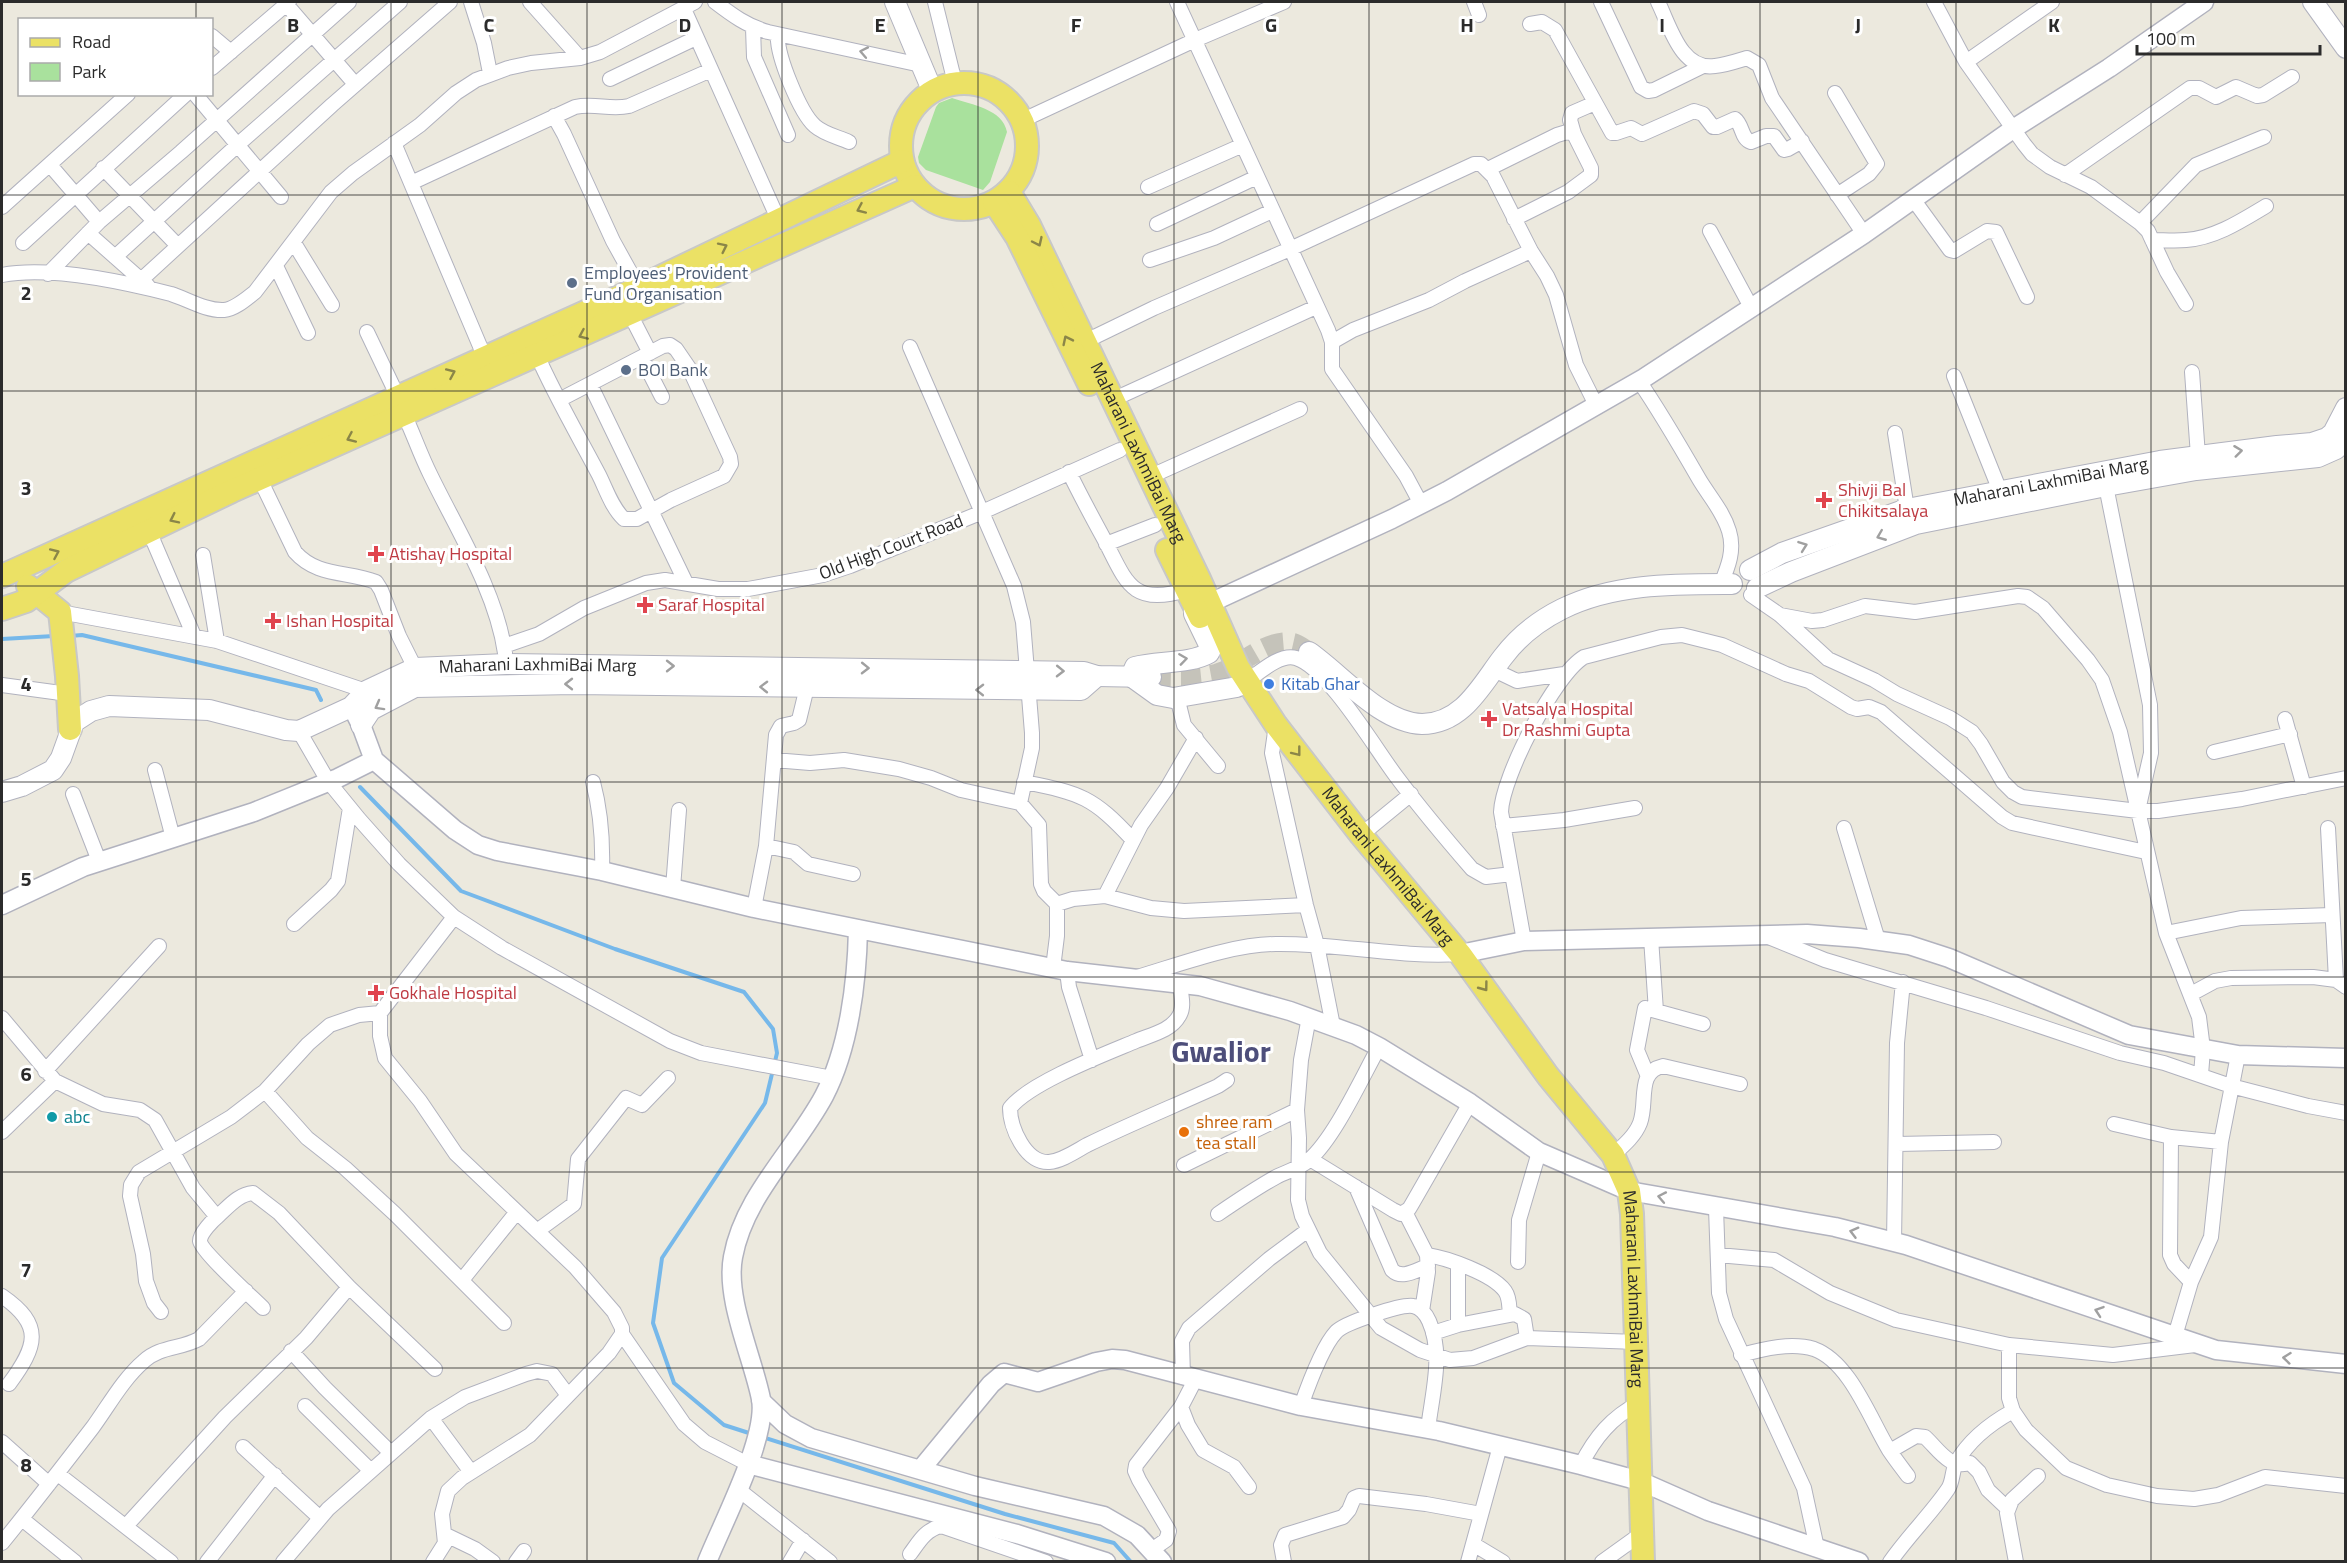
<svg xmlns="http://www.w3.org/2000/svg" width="2347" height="1563" viewBox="0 0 2347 1563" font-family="'Titillium Web',sans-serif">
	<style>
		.green { fill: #a9e19d }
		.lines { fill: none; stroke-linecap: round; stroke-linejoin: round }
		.stream { stroke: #76b8ea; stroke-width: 4 }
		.secondary-tunnel { stroke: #c5c3ba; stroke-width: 20; stroke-dasharray: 20 10; stroke-linecap: butt }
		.minor-casing { stroke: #b1b2be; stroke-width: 16 }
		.tertiary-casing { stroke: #b1b2be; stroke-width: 21 }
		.secondary-casing { stroke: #b1b2be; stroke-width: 22 }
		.primary-casing { stroke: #c8c8c8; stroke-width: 26 }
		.minor { stroke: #fff; stroke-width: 14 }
		.tertiary { stroke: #fff; stroke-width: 18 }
		.secondary { stroke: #fff; stroke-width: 20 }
		.primary { stroke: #ebe165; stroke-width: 22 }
		.oneway { stroke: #a0a0a0 }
		.oneway2 { stroke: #8b8648 }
		.grid { fill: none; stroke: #2b2b2b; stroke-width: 1.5; stroke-opacity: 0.55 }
		.service-dot { fill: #5c6f8a; stroke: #fff; stroke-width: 2 }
		.health-dot { fill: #e0444e; stroke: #fff; stroke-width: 2 }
		.shop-dot { fill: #3f7fe0; stroke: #fff; stroke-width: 2 }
		.culture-dot { fill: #0f9aa8; stroke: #fff; stroke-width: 2 }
		.food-dot { fill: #e8710a; stroke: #fff; stroke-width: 2 }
		.labels { text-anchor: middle; stroke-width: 6; stroke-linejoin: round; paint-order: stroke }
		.service-label { font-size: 18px; fill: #4e5e75; stroke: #fff; text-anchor: start }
		.street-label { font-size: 18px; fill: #2b2b2b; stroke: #fff }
		.health-label { font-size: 18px; fill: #be3a42; stroke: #fff; text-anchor: start }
		.shop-label { font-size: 18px; fill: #366cbe; stroke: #fff; text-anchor: start }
		.culture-label { font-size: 18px; fill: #0d838f; stroke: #fff; text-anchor: start }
		.food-label { font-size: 18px; fill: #c56008; stroke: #fff; text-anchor: start }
		.town-label { font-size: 30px; font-weight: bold; fill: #4d4e7a; stroke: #fff }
		.grid-label { font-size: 20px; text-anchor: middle; font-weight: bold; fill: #2b2b2b; stroke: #fff; stroke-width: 6; stroke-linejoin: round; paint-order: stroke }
	</style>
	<rect width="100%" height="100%" fill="#ece9de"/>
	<path class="green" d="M952 98C972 105 1003 109 1007 132L990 182 983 190 926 170 919 163 918 157 936 107 939 103Z"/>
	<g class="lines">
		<path class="stream" d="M70 636 82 635 316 690 321 700
			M2 639 54 636
			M360 787 461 891 615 949 744 992 773 1029 777 1053 765 1103 662 1258 653 1323 674 1383 724 1425 752 1434
			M762 1437 1005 1514 1114 1543 1131 1562"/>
		<path class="secondary-tunnel" d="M1151 677C1172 677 1195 679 1216 674 1241 667 1265 638 1293 643 1298 644 1304 649 1309 652"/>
		<defs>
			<path id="minor" d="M471 2 484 43 490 73
				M530 2 580 58
				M715 2C732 15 747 26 768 32L921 65
				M935 2 955 83
				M1177 2 1328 330 1332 342V369L1406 476 1421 504
				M1474 2 1479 15
				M1601 2 1641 87 1648 91 1654 90 1703 66
				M1658 2C1670 26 1681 71 1715 66 1726 65 1737 61 1747 58L1759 65 1772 98 1864 234
				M1934 2 1966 62 2024 144 2032 154 2050 167 2091 187 2140 223 2148 231 2167 272 2186 304
				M286 4 355 84
				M684 9 779 221
				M1530 24 1542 22 1555 30 1612 133H1616L1631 128 1642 134 1694 111 1703 114 1713 127H1717L1735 119C1743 125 1741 139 1751 142L1766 136H1774L1784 150 1788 149 1802 141
				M753 28 754 57 788 135
				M778 35C776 54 800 113 815 126 824 134 838 137 849 142
				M212 36 231 52
				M1966 62 2052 2
				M212 68 289 2
				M610 79 696 38
				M1835 93 1877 164 1869 174 1837 195
				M195 94 281 197
				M554 116 564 134 613 241 639 288
				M1023 120 1195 40 1284 2
				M1574 134 1570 120 1572 113 1595 103
				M394 143 485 358
				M50 165 99 222
				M103 168 178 246
				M1488 169 1557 135 1567 132 1574 134 1591 168V175L1568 192 1514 219
				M2065 175 2190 88H2199L2216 97 2236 87 2257 96 2263 95 2292 77
				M411 183 575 107C594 103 611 110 629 106L711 70
				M1148 187 1243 145
				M1913 199 1950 250 1954 251 1987 231 1996 232 2027 297
				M2 207 128 94
				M2140 223 2196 165 2264 137
				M1157 224 1257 177
				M1710 231 1752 309
				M88 233 148 286
				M2152 240C2163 240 2175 241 2186 240 2215 238 2241 221 2266 206
				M23 243 186 94
				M294 243 332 305
				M115 257 243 140 400 2
				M1150 260 1214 238 1272 211
				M276 266 308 333
				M48 274 99 222 181 152 349 2
				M2 275C49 266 124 282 171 294 187 299 206 311 224 310 235 309 246 299 255 292L331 192 353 173 420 125 456 93 476 80 508 68 531 63 580 58 600 52 695 2
				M141 280 332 105 450 2
				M630 314 650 353
				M367 332 398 397
				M1086 341 1154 308 1290 249 1474 164H1481L1493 176 1531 251 1547 276 1556 295 1576 365 1596 405
				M1332 342 1353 330 1429 300 1465 281 1531 251
				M910 347 1014 586 1023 622 1032 733V748L1020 803 1039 825 1041 884 1044 891 1057 904V936L1053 968
				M537 355C555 396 578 435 599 475 606 489 612 508 624 519H637L671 500 724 476 731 464 730 457 689 368 676 349 670 345 663 346 559 400
				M642 358 662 397
				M2192 372 2198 456
				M1954 376 2000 491
				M1639 381C1661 413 1680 446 1699 479 1709 496 1723 511 1729 531 1735 550 1728 567 1721 584
				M590 384 686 583
				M1112 400 1316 307
				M404 414C413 433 420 454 430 474 457 530 496 591 505 653
				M1895 433 1907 509
				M1069 472C1080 495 1092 517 1104 539 1126 581 1131 607 1186 590
				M257 473 295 552C317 577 347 571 376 582L381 590 399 636 415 668
				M1149 477 1300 409
				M2106 486 2150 705 2151 753 2139 806
				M149 531 194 636
				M1106 544 1155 525
				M203 555 217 641
				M1751 595 1780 615 1828 659 1874 680 1897 694 1950 718 1972 732 1981 744 2003 782 2013 792 2022 797 2138 811H2158L2242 799 2346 778
				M60 612 217 641 366 691
				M1780 615 1812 621 1823 620 1865 606 1915 612 2018 596 2027 597 2043 608 2088 660 2102 680 2120 732 2166 933 2199 1017 2203 1049 2201 1075
				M504 646 539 634 584 608 646 583 665 580 718 589H748L823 575 850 566 980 513 1120 450
				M1494 670 1517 681 1564 674
				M1247 681C1259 673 1280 653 1296 658 1327 667 1375 748 1396 776 1420 808 1446 839 1472 869L1486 877 1512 874
				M2 685 68 694
				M1177 697 1184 725 1218 766
				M2285 719 2304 787
				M1276 725 1272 753 1306 905 1317 945 1333 1026
				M299 731 328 781 359 819 399 864 454 917 502 948 670 1041 701 1053 832 1078
				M2214 752 2290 734
				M774 760 810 763 844 760 899 769 931 778 961 790 1020 803
				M155 770 173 838
				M593 782C601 812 603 840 602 871
				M1024 782C1081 793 1093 797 1133 840
				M73 794 99 861
				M1503 826 1564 820 1635 808
				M1844 828 1878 940
				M2328 828 2336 980
				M1361 835 1411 794
				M766 846 794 852 808 864 853 874
				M673 888 679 810
				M1105 896 1141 825 1167 788 1196 738
				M1057 904 1073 899 1105 896 1151 908 1184 911 1306 905
				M754 908 766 846 776 735 781 726 794 723 799 720 807 687
				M294 924 331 890 338 881 350 808
				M2166 933 2241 918 2332 915
				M1766 936 1825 960 1986 1008 2120 1053 2164 1063 2231 1086 2308 1106 2346 1113
				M1651 938 1656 1011
				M1524 941 1501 812C1502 777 1555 674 1584 657L1661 637 1682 635 1722 645 1786 674 1809 681 1851 707 1857 709 1869 707 1881 712 2002 817 2012 823 2146 852
				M1067 971 1069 987 1092 1060
				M1137 977C1178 965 1233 944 1276 944 1338 943 1398 958 1460 954
				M1180 985C1181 995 1185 1007 1179 1016 1171 1031 1150 1035 1136 1041 1105 1054 1029 1083 1010 1108 1010 1127 1025 1163 1049 1162 1062 1161 1076 1151 1087 1145 1130 1124 1174 1106 1218 1086L1227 1080
				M2191 994 2215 981 2231 978 2313 977 2336 980 2346 987
				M380 1013V1036L385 1058 420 1101 456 1154 575 1267 614 1312 622 1328V1334L609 1353 530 1435 462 1478 448 1491 442 1514 445 1543 433 1562
				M1309 1017 1301 1060 1297 1110 1299 1138 1298 1200 1302 1216 1320 1253 1381 1328 1420 1350 1450 1360 1473 1358 1527 1338 1637 1342
				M2 1018 55 1081 103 1104 140 1110 155 1120 193 1188 217 1217
				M45 1071 159 946
				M1647 1074 1637 1050 1645 1008 1703 1024
				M265 1091 307 1138 345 1168 395 1214 504 1323
				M2114 1124 2171 1137 2221 1142
				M2 1132 55 1081
				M2171 1137 2170 1255 2174 1264 2191 1282
				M1897 1144 1994 1142
				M1613 1155C1623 1146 1635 1136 1640 1123 1648 1102 1636 1072 1663 1066L1740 1084
				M1310 1159 1393 1210 1401 1214 1409 1209 1412 1204 1470 1103
				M1184 1165 1297 1110
				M1356 1187 1392 1270C1402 1280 1416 1270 1428 1266
				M1716 1208 1719 1293 1726 1319 1804 1488 1817 1548
				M1405 1212 1427 1255 1428 1272 1422 1311
				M1218 1214C1237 1201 1256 1188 1276 1177 1287 1171 1299 1169 1309 1160 1335 1137 1361 1079 1379 1047
				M537 1231 574 1204 578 1159 626 1098 642 1105 668 1078
				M1894 1242 1897 1043 1903 982
				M1427 1255C1447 1258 1493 1274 1505 1291 1510 1298 1509 1307 1510 1315
				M1718 1255 1774 1260 1830 1293 1896 1320 2009 1345 2113 1355 2195 1345
				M1518 1262 1519 1220 1539 1152
				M1458 1265V1325
				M462 1280 516 1213
				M2 1296C44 1325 37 1346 9 1384
				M263 1308C253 1298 201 1251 200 1241 200 1233 213 1220 219 1215 229 1206 239 1194 253 1193L279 1213 349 1287 435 1369
				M161 1312 154 1303 146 1281 143 1254 130 1196 131 1185 139 1172 231 1117 265 1091 308 1044 330 1025 359 1015 380 1013 454 917
				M1433 1333 1458 1325 1515 1314 1524 1319 1527 1338
				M622 1334 684 1424 705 1442 748 1464
				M2175 1336 2191 1282 2211 1237 2221 1142 2238 1055
				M2009 1345V1398L2013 1411 2026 1430 2066 1468 2107 1485 2157 1496 2194 1499 2218 1495 2265 1477 2346 1486
				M291 1351 325 1388 391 1453
				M1741 1355C1763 1349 1791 1342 1814 1349 1850 1362 1870 1419 1889 1450 1895 1459 1902 1468 1908 1476
				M1183 1377 1182 1341 1189 1328 1269 1259 1308 1230
				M305 1406 370 1470
				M1301 1406C1308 1386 1322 1347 1336 1332 1344 1323 1401 1304 1413 1306 1420 1307 1426 1314 1429 1321 1444 1354 1432 1394 1428 1429
				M1181 1407 1188 1425 1203 1450 1234 1467 1249 1487
				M431 1418 471 1472
				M2 1442 49 1484
				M243 1447 320 1518
				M1890 1451 1916 1436 1925 1437C1939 1450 1949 1469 1970 1463L1979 1472 1988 1490 2008 1509
				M1581 1465C1595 1437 1612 1417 1639 1403
				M58 1474 171 1562
				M739 1490 830 1562
				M22 1519 75 1562
				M126 1526 225 1417 306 1338 349 1287
				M446 1535 475 1549 493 1562
				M2 1543C33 1505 63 1466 93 1427 109 1405 123 1379 144 1361 160 1346 181 1349 199 1339L246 1291
				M1473 1544 1503 1562
				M1153 1549 1166 1540 1169 1531 1139 1480 1135 1471 1136 1465 1181 1407 1195 1380
				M910 1554C919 1542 925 1530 941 1526L1046 1562
				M207 1562 275 1475
				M283 1562 328 1509 431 1418 465 1397 526 1374 537 1371 552 1374 567 1394
				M516 1562 524 1551
				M790 1562 803 1540
				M1284 1562 1281 1545 1285 1535 1343 1517 1349 1510 1354 1498 1359 1496 1426 1504 1481 1514
				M1468 1562 1500 1446
				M1602 1562 1641 1534
				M1890 1562C1908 1536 1931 1514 1948 1489 1953 1482 1952 1471 1956 1463 1969 1440 1991 1423 2013 1411
				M2016 1562 2007 1513 2012 1500 2038 1476"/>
			<path id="tertiary" d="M1210 603 1392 519 1447 491 1644 378 1864 234 2013 129 2109 68 2204 2
				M354 711 361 725 374 760 455 830 478 845 497 851 602 871 754 908 1067 971 1200 986 1290 1011 1356 1035 1379 1047 1470 1103 1539 1152 1629 1191 1835 1227 1906 1245 2216 1350 2346 1364
				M2 905 83 867 254 812 338 778 374 760
				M1460 954 1524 941 1807 934 1859 938 1909 945 1949 958 2129 1035 2238 1055 2346 1058
				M761 1401 785 1424 811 1438 975 1486 1104 1516 1137 1535 1162 1562
				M748 1464 1017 1534 1106 1562
				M921 1469 991 1384 1004 1373 1038 1382 1096 1362 1112 1359 1125 1360 1301 1406 1439 1431 1581 1465 1640 1481 1708 1511 1859 1562
				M707 1562C722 1524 768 1437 761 1399 753 1358 725 1299 733 1257 744 1196 795 1150 824 1096 849 1048 857 982 858 929"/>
			<g id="secondary">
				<path d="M895 2 932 90"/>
				<path d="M2313 2 2346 48"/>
				<path id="s1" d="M1750 570 1782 553 1907 509 2160 461 2277 446 2312 443 2327 438 2333 433 2346 408"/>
				<path d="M1757 588 1791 572 1916 524 2106 486 2196 470 2318 457 2336 449 2346 439"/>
				<path d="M1309 652C1341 674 1381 723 1422 724 1463 724 1482 684 1503 657 1518 637 1540 620 1562 609 1614 583 1675 584 1732 584"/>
				<path d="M1132 674 1135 667C1157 661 1190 664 1209 653L1211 649 1194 614V605"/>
				<path d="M1132 677 1157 695 1173 698 1237 687"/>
				<path d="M361 725 371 710 415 687 574 684 1081 690 1097 676"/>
				<path id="s2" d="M2 792 22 786 53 770 61 758 74 722 91 711 109 706 209 710 286 730 299 731 351 707 366 691 415 668 506 664 1084 672 1097 676 1151 677"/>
			</g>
			<g id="primary">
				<circle cx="964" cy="146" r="63"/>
				<path id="s3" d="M1009 192 1029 225 1200 581 1238 667 1276 725 1361 835 1460 954 1548 1076 1613 1155 1629 1191 1632 1214 1643 1562"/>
				<path d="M994 202 1017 237 1089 384"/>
				<path d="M1167 550 1200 617"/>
				<path d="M2 576 621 296 902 161"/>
				<path d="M28 586 60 612 67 676 70 729"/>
				<path d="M2 609 26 601 66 571 232 491 915 186"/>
			</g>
		</defs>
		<use href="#minor" class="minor-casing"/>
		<use href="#tertiary" class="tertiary-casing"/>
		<use href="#secondary" class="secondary-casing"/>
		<use href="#primary" class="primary-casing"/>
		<use href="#minor" class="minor"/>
		<use href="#tertiary" class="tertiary"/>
		<use href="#secondary" class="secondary"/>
		<use href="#primary" class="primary"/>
	</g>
	<defs><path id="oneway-chevron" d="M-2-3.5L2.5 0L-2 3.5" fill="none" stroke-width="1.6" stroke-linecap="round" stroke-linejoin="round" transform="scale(1.5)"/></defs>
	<g class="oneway">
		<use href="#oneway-chevron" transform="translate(864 52) rotate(-169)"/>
		<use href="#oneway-chevron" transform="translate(2238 451) rotate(-7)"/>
		<use href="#oneway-chevron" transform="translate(1881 536) rotate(158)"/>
		<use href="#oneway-chevron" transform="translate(1803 546) rotate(-20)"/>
		<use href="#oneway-chevron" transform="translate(1183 659) rotate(-8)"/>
		<use href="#oneway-chevron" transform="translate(670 666)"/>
		<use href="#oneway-chevron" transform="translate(865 668) rotate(1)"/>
		<use href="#oneway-chevron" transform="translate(1060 671) rotate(1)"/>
		<use href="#oneway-chevron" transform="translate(569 684) rotate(180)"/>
		<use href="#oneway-chevron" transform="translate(764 687) rotate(-179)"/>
		<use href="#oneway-chevron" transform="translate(980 690) rotate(-179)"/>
		<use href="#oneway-chevron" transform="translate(379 706) rotate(151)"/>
		<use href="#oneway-chevron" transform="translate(1662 1197) rotate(-169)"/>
		<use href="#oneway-chevron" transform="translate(1854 1232) rotate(-165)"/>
		<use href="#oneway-chevron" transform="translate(2099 1311) rotate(-161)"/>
		<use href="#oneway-chevron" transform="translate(2287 1358) rotate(-174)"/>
	</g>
	<g class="oneway2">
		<use href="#oneway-chevron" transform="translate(861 209) rotate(156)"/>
		<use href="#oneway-chevron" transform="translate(1038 242) rotate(65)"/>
		<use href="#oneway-chevron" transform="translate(723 247) rotate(-26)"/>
		<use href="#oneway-chevron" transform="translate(583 335) rotate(156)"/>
		<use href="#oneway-chevron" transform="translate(1067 340) rotate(-116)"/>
		<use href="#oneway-chevron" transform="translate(451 373) rotate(-24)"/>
		<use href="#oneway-chevron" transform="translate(351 438) rotate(156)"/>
		<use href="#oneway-chevron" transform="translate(174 519) rotate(154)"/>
		<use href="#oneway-chevron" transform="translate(55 553) rotate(-24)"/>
		<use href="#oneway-chevron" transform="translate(1297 752) rotate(52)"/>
		<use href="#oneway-chevron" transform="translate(1484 987) rotate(53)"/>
	</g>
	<path class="grid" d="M196 2V20M391 2V1562M587 2V1562M782 2V1562M978 2V1562M1174 2V1562M1369 2V1562M1565 2V1562M1760 2V1562M1956 2V1562M2151 2V1562M196 94V1562M2 195H2346M2 391H2346M2 586H2346M2 782H2346M2 977H2346M2 1172H2346M2 1368H2346"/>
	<g class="service-dot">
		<circle cx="572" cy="283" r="6"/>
		<circle cx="626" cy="370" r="6"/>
	</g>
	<g class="health-dot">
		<path d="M1821 491h6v6h6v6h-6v6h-6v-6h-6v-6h6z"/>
		<path d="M373 545h6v6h6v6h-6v6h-6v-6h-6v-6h6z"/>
		<path d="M642 596h6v6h6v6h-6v6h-6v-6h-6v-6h6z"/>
		<path d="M270 612h6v6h6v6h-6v6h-6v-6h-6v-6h6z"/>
		<path d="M1486 710h6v6h6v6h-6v6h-6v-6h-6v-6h6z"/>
		<path d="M373 984h6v6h6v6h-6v6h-6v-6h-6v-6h6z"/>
	</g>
	<circle class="shop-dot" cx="1269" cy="684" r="6"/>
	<circle class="culture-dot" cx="52" cy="1117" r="6"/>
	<circle class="food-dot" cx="1184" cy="1132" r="6"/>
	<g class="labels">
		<g class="service-label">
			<text x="584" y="279">Employees' Provident<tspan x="584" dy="21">Fund Organisation</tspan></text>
			<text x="638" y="376">BOI Bank</text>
		</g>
		<g class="street-label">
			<text dy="6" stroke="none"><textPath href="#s3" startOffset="291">Maharani LaxhmiBai Marg</textPath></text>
			<text dy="6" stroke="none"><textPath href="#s1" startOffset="315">Maharani LaxhmiBai Marg</textPath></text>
			<text transform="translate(891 547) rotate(-21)" y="6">Old High Court Road</text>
			<text dy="6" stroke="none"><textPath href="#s2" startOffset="596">Maharani LaxhmiBai Marg</textPath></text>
			<text dy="6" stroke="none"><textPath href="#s3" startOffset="777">Maharani LaxhmiBai Marg</textPath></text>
			<text dy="6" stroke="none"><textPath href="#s3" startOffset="1281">Maharani LaxhmiBai Marg</textPath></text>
		</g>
		<g class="health-label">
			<text x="1838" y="496">Shivji Bal<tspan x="1838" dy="21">Chikitsalaya</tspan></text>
			<text x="389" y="560">Atishay Hospital</text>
			<text x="658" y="611">Saraf Hospital</text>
			<text x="286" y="627">Ishan Hospital</text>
			<text x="1502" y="715">Vatsalya Hospital<tspan x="1502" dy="21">Dr Rashmi Gupta</tspan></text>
			<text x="389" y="999">Gokhale Hospital</text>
		</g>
		<g class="shop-label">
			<text x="1281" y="690">Kitab Ghar</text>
		</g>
		<g class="culture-label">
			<text x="64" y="1123">abc</text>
		</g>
		<g class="food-label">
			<text x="1196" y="1128">shree ram<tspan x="1196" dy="21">tea stall</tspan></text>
		</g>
		<g class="town-label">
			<text x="1221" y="1062">Gwalior</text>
		</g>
	</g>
	<g class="grid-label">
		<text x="293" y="32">B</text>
		<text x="489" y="32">C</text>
		<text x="685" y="32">D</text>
		<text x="880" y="32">E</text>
		<text x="1076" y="32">F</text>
		<text x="1271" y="32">G</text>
		<text x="1467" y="32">H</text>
		<text x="1662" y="32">I</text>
		<text x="1858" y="32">J</text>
		<text x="2054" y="32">K</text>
		<text x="26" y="300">2</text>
		<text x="26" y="495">3</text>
		<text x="26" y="691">4</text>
		<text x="26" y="886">5</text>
		<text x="26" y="1081">6</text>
		<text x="26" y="1277">7</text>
		<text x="26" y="1472">8</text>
	</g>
	<rect width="2347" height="1563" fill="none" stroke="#2b2b2b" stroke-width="6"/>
	<rect x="18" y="18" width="195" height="78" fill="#ffffff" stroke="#aaaaaa" stroke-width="1.5"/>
	<rect x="30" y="38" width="30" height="9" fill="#ebe165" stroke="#aaaaaa" stroke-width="1.5"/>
	<text x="72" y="48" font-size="18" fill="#2b2b2b">Road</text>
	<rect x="30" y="63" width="30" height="18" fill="#a9e19d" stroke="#aaaaaa" stroke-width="1.5"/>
	<text x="72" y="78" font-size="18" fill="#2b2b2b">Park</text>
	<path d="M2137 45v9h183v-9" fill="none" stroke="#2b2b2b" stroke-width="3"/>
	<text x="2146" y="45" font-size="18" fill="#2b2b2b" stroke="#ffffff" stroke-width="4.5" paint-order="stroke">100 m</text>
</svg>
